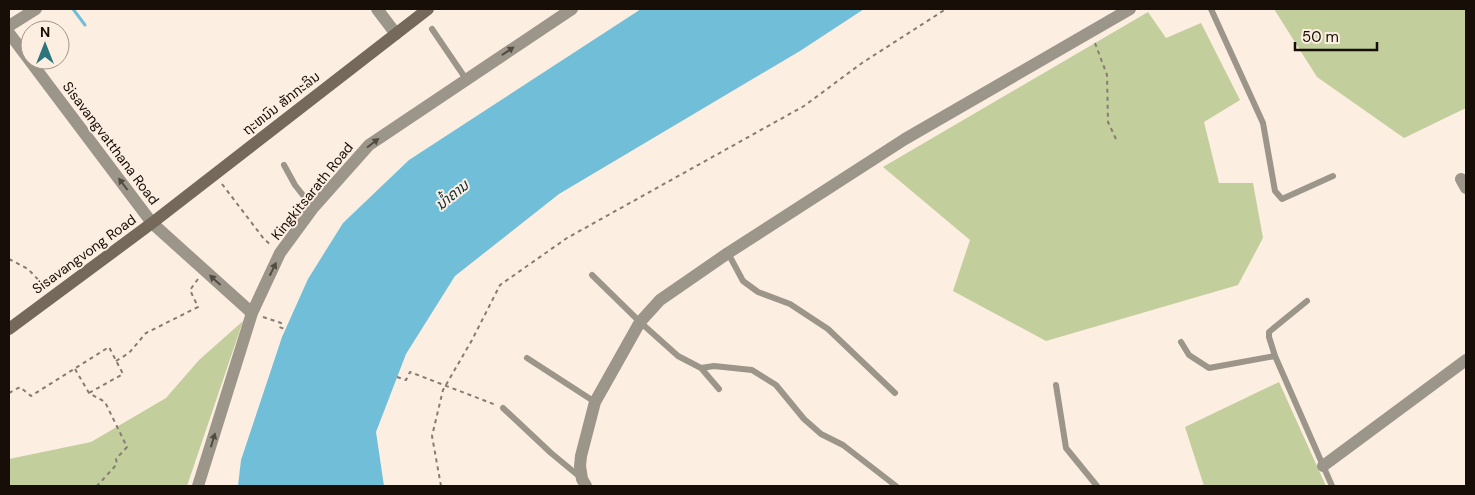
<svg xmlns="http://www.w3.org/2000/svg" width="1475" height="495" viewBox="0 0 1475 495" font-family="'DM Sans','Noto Sans Lao',sans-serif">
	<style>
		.green { fill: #c2ce9c }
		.water { fill: #71bed9 }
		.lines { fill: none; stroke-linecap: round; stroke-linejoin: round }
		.stream { stroke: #71bed9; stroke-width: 3 }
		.path { stroke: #877b72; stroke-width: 2; stroke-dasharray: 4 4; stroke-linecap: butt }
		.service { stroke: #9c958a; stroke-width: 6 }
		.minor { stroke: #9c958a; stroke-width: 12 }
		.secondary { stroke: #74695a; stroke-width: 12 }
		.oneway { fill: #524b42 }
		.labels { text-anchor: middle; stroke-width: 4; stroke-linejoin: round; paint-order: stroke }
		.street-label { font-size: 14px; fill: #160e07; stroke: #fdeee2 }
		.water-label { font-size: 15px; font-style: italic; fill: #092f3b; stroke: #fdeee2 }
	</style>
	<rect width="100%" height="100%" fill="#fdeee2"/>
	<path class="green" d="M1274 9H1466V108L1404 138 1317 77Z
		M1148 12 1166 38 1201 23 1240 100 1204 122 1219 183H1253L1263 238 1238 285 1046 341 953 291 970 240 883 167Z
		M243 321 187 486H9V459L91 442 166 398 199 360Z
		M1279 382 1326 486H1204L1185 427Z"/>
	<path class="water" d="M641 9H864L800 51 559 194 455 276 406 354 376 432 384 486H238L241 460 282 337 308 279 343 223 409 160Z"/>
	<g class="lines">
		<path class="stream" d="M73 9 85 25"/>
		<path class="path" d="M1095 43 1107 75 1108 122 1116 139
			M222 184 264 239 272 246
			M9 259 28 269 46 288
			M263 317 281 323 279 327 285 329
			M116 361 129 353 146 333 198 307 190 290 198 279
			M75 369 89 393 105 402 127 447 116 459 117 464 97 486
			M397 377 406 380 410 372 496 405
			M9 393 20 387 31 396 109 347 123 374 89 393
			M441 486 432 436 443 390 472 340 500 285 567 238 804 106 862 63 946 9"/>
		<path class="service" d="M1211 9 1263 123 1275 191 1282 199 1333 176
			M432 29 466 79
			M284 165 295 185 313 208
			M728 253 743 281 758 292 790 304 828 329 895 393
			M592 275 640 322 678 356 701 368
			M1181 342 1189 355 1209 368 1275 356 1332 486
			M1275 356 1269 337V332L1307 301
			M527 358 595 402
			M1056 385 1066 448 1097 486
			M719 389 701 368 714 366 752 370 776 385 804 419 821 434 843 445 896 486
			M503 408 551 453 580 477"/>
		<path class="minor" d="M377 9 396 34
			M9 26 36 9
			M9 33 152 223 252 313
			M1461 179 1466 188
			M1323 466 1466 360
			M198 486 252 313 280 253 313 208 369 145 572 9
			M586 486 582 479 580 466 581 456 595 402 640 322 660 300 728 253 905 139 1130 9"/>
		<path class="secondary" d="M9 329 152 223 428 9"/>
	</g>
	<defs><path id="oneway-solid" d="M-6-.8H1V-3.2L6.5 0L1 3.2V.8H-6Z" transform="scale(1.25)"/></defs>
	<g class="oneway">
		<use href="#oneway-solid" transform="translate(508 51) rotate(-34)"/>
		<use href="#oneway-solid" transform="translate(373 143) rotate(-37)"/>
		<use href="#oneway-solid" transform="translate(123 184) rotate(-127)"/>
		<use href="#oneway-solid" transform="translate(273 269) rotate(-64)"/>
		<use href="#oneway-solid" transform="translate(215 280) rotate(-138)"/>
		<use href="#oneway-solid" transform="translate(213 440) rotate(-73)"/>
	</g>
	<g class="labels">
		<g class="street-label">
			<text transform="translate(281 103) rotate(-38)" y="5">ຖະຫນົນ ສັກກະລິນ</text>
			<text transform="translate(111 143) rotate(53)" y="5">Sisavangvatthana Road</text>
			<text transform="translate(312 191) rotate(-51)" y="5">Kingkitsarath Road</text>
			<text transform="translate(84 254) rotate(-36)" y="5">Sisavangvong Road</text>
		</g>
		<g class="water-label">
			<text transform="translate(452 195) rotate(-39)" y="5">ນ້ຳຄານ</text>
		</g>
	</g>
	<rect width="1475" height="495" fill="none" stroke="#160e07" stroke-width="20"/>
	<g transform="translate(45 45)"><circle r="24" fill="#fdeee2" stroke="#a1948a"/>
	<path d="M0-4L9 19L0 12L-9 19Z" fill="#2c757d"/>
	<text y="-8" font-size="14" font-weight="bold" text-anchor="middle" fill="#160e07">N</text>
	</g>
	<path d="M1295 42v8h82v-8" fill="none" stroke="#160e07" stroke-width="2.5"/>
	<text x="1302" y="42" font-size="15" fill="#160e07" stroke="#fdeee2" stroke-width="4" paint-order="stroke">50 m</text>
</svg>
